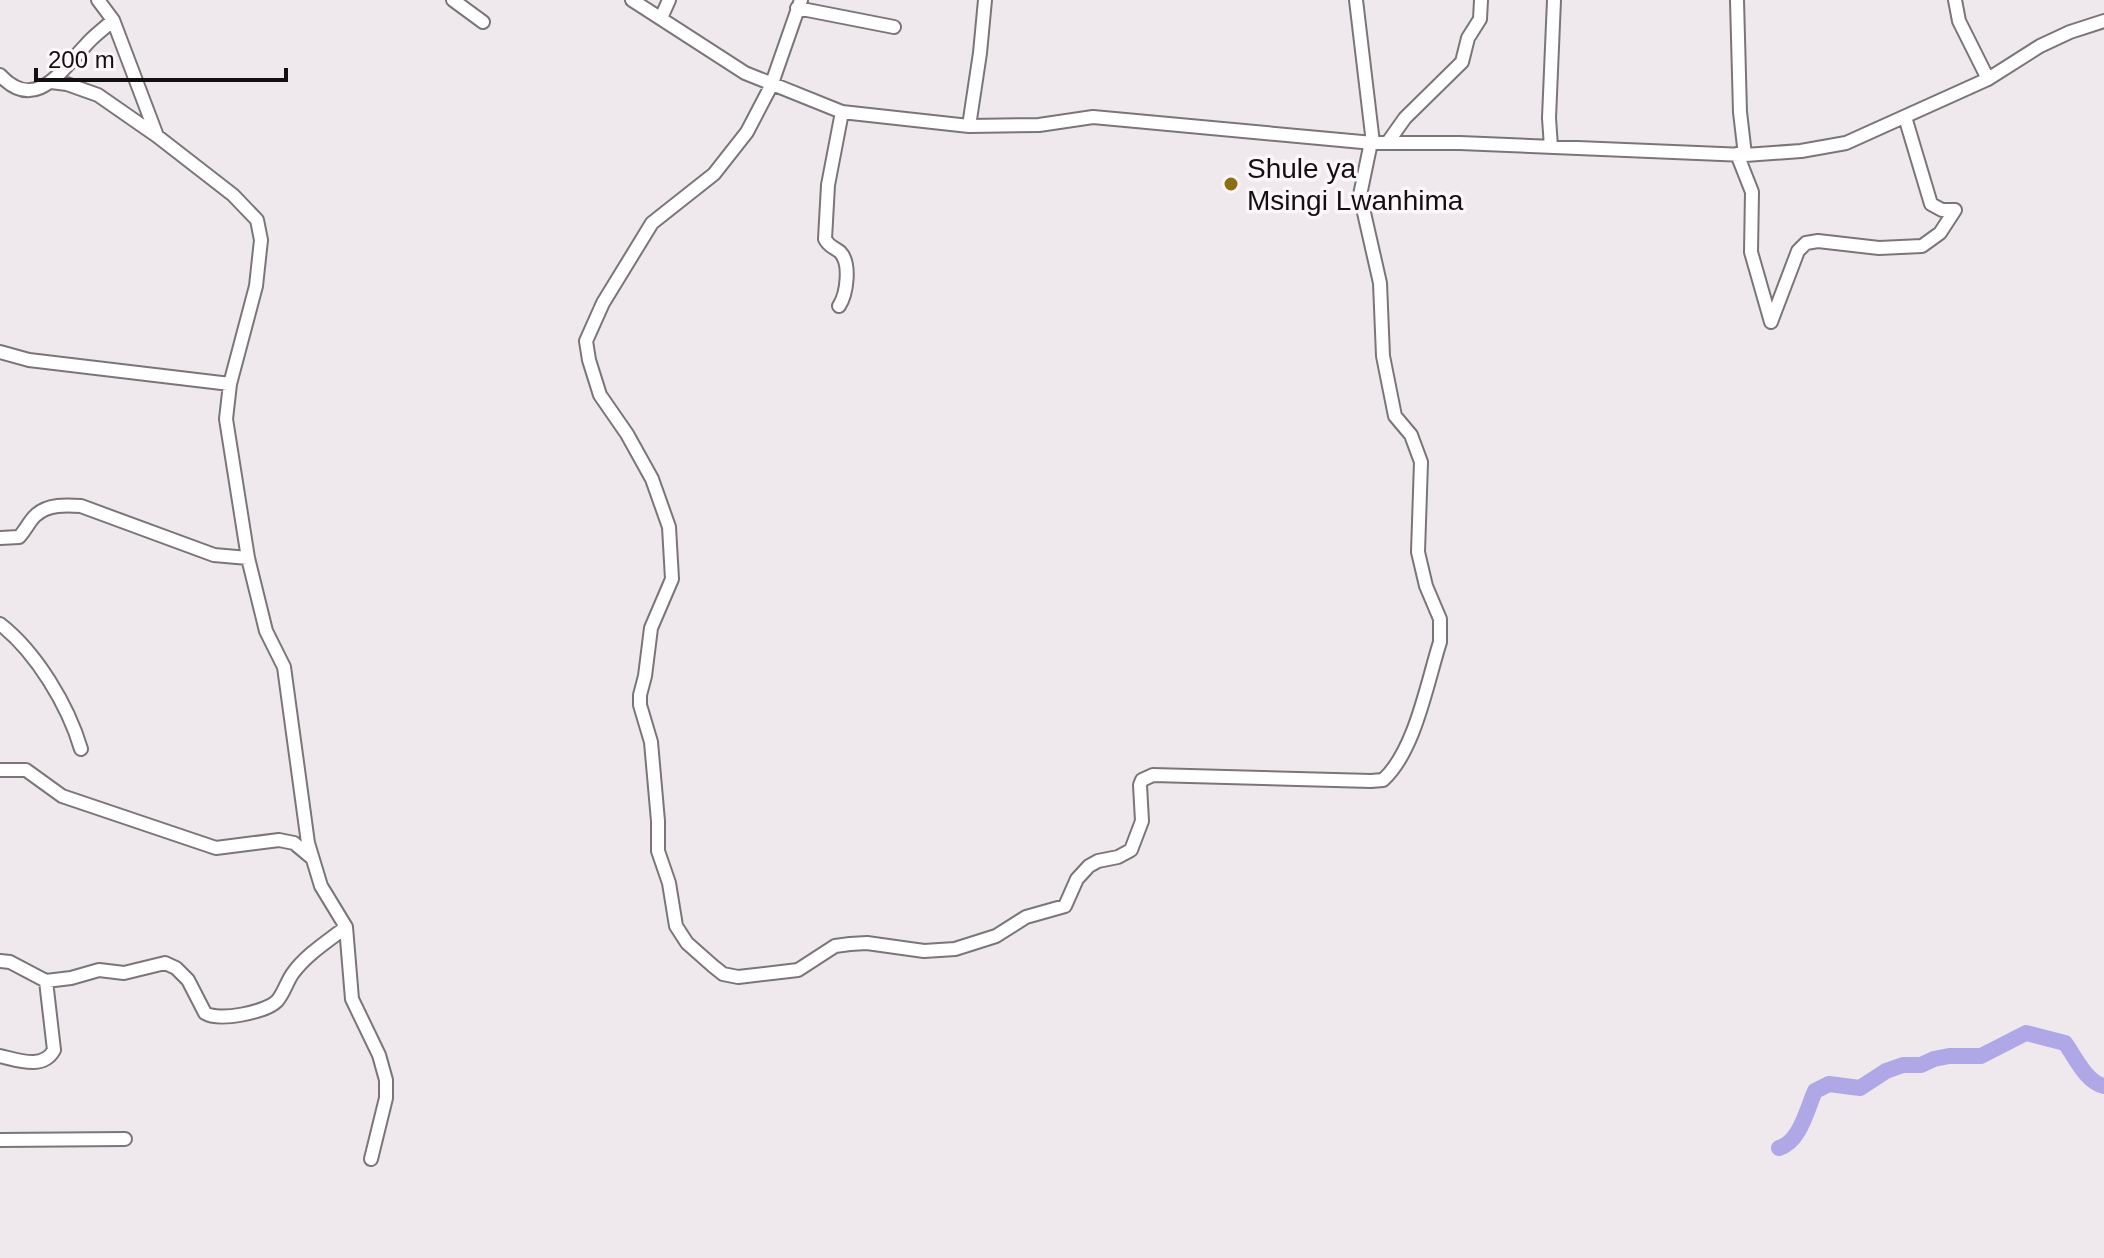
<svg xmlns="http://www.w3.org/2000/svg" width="2104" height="1258" viewBox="0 0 2104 1258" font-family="Arial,sans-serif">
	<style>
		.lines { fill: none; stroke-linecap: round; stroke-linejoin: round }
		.river { stroke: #b0a7e7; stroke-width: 16 }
		.minor-casing { stroke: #7b7579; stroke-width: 16 }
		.minor { stroke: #fff; stroke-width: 12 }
		.poi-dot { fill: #8d6e11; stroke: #fcf6fb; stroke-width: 3 }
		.labels { text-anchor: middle; stroke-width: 7; stroke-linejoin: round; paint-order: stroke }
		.poi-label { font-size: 28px; fill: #110f10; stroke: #fcf6fb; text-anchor: start }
	</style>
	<rect width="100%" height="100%" fill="#efe9ed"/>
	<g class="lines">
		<path class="river" d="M1779 1148C1800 1142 1807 1109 1815 1091L1829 1084 1860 1088 1886 1071 1903 1065H1921L1934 1059 1949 1056H1981L2026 1033 2065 1043C2076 1058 2086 1082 2104 1086"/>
		<defs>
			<path id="minor" d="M98 0 113 20 157 136
				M453 0 483 22
				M632 0 745 73 842 112 969 126 1039 125 1093 117 1373 143H1460L1745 155 1801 151 1846 143 1988 79 2040 46 2070 32 2104 21
				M801 0 771 86 747 132 714 174 652 223 603 303 586 341 589 360 600 395 627 434 652 479 669 527 672 579 651 628 645 676 640 695V705L651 742 658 821V851L669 883 676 926 687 943 713 966 723 974 738 977 798 970 835 946 850 944 867 943 924 951 955 949 996 936 1026 917 1065 906 1077 879 1089 866 1098 861 1118 857 1131 850 1142 821 1140 785 1142 780 1153 775 1371 781 1383 780C1415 751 1427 683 1440 642V619L1426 586 1418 552 1421 462 1411 435 1395 416 1383 356 1380 283 1360 195 1370 147 1373 143 1356 0
				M1737 0 1740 112 1745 155
				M1955 0 1959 21 1988 79
				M797 8 894 27
				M661 18 669 0
				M0 75C35 113 61 71 85 46 93 36 104 29 113 20
				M51 82 67 84 98 95 157 136 233 195 257 220 261 240 256 286 230 384 226 419 248 558 266 631 284 667 308 843 321 886 346 927 352 999 379 1055 386 1080V1098L371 1159
				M1905 117 1931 204 1942 210H1955
				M969 126 980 53 985 0
				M1388 142 1405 118 1462 62 1468 38 1480 19 1481 0
				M1551 147 1549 118 1554 0
				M1737 154 1752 192 1751 252 1771 322
				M839 306C847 294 851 263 840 252 834 247 829 247 825 239L828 185 842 112
				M1771 322 1798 251 1806 243 1818 241 1879 248 1922 246 1940 233 1955 210
				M0 352 29 360 230 384
				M0 538 19 537C26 530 29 521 36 515 48 504 66 505 81 506L214 555 248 558
				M0 624C36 652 68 705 81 749
				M0 770H26L62 796 216 848 279 840 294 843 312 858
				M0 961 10 962 46 981 71 978 99 970 124 973 165 963 176 968 188 980 205 1013C219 1022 266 1012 277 1001 284 993 287 981 293 973 307 954 328 941 346 927
				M0 1056C18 1060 43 1070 54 1050L46 981
				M0 1140 125 1139"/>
		</defs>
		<use href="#minor" class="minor-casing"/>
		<use href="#minor" class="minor"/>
	</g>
	<circle class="poi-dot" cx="1231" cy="184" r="8"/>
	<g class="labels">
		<g class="poi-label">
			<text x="1247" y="178">Shule ya<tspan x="1247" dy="32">Msingi Lwanhima</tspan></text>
		</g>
	</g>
	<path d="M36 68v12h250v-12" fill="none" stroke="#110f10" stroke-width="4"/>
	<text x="48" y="68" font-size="24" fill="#110f10" stroke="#fcf6fb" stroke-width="6" paint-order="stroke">200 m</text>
</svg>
